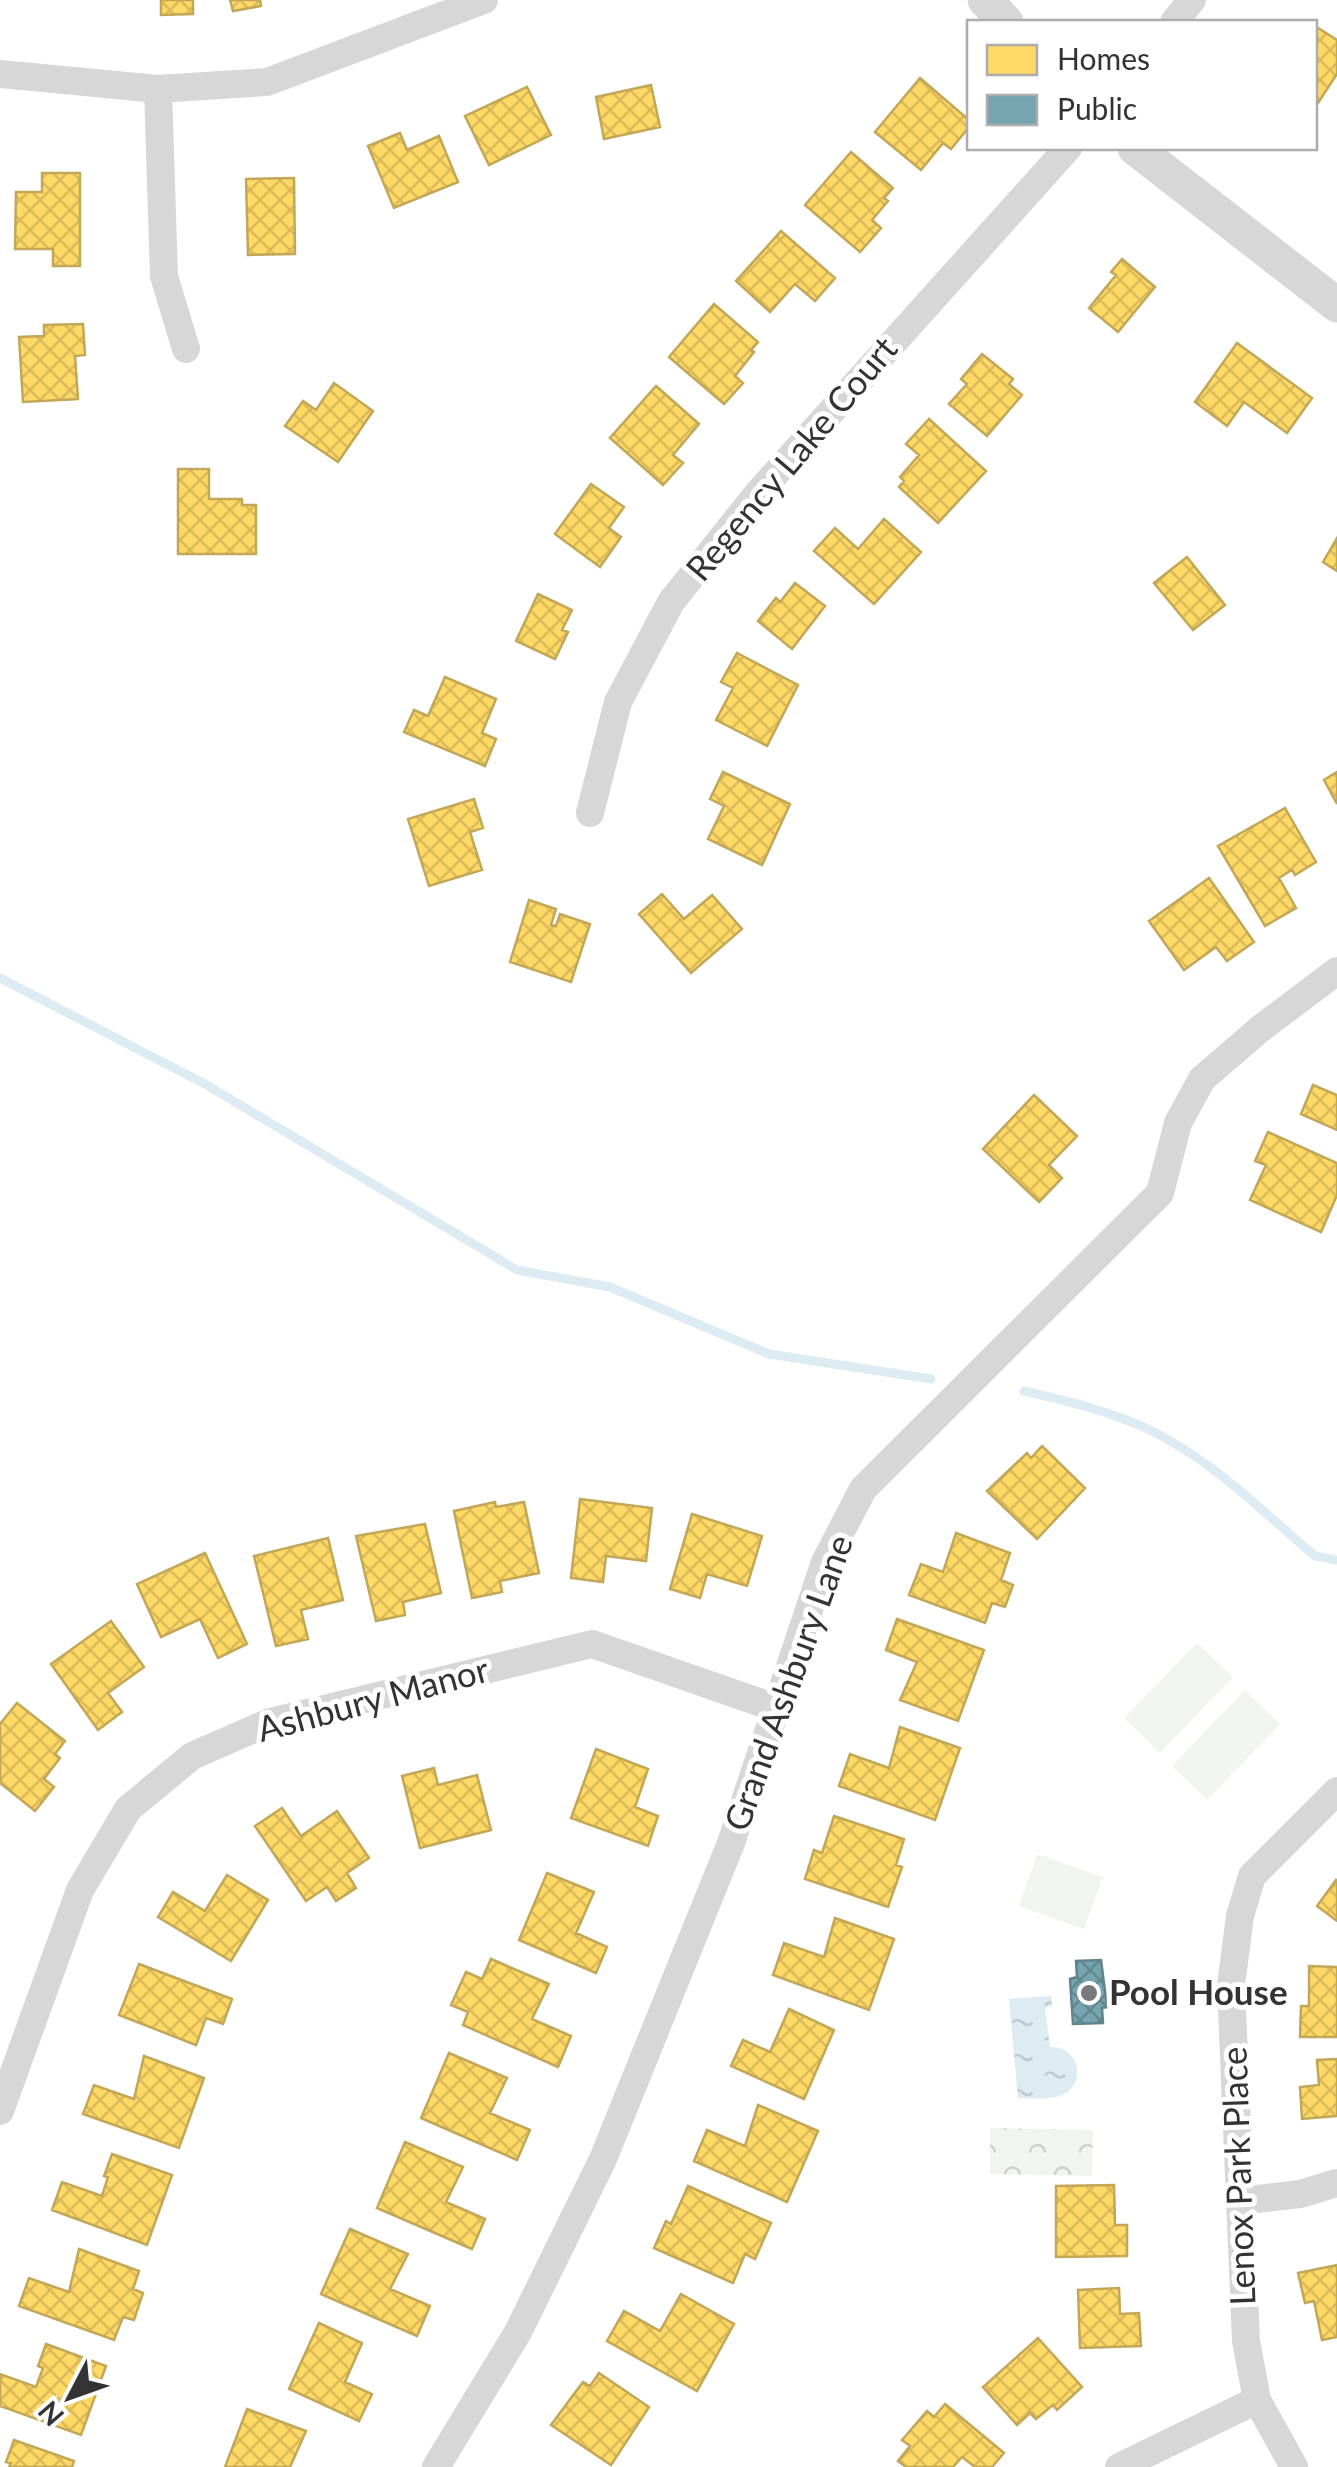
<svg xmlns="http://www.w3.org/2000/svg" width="1337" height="2467" viewBox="0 0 1337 2467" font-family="Lato,sans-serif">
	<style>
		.grass { fill: #f1f5ed }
		.park { fill: url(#park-crowns) }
		.water { fill: url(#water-ripples) }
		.homes { fill: url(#homes-cross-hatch); stroke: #c2a757; stroke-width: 2.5 }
		.public { fill: url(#public-cross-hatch); stroke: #62838a; stroke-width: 2.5 }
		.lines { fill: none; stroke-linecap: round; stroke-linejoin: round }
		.stream { stroke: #ddebf3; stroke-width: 9 }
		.minor { stroke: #d7d7d7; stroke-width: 28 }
		.tertiary { stroke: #d7d7d7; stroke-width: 35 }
		.poi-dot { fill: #7a7a7a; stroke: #fff; stroke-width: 4 }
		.labels { text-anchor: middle; stroke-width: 10; stroke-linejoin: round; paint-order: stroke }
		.street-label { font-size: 35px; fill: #333; stroke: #fff }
		.poi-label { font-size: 35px; font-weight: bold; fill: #333; stroke: #fff; text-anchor: start }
	</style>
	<defs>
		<pattern id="park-crowns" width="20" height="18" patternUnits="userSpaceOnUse" patternTransform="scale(2.5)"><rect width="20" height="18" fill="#f1f5ed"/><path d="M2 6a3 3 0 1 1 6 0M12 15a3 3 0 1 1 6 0" fill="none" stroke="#cfd2cc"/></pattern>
		<pattern id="water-ripples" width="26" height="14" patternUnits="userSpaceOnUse" patternTransform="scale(2.5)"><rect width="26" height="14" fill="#ddebf3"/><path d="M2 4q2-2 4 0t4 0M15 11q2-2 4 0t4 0" fill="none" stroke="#becad1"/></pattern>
		<pattern id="homes-cross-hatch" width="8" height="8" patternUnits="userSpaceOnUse" patternTransform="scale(2.5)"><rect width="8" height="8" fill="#ffd966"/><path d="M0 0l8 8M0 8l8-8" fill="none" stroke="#dbbb59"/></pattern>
		<pattern id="public-cross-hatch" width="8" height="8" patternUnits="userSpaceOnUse" patternTransform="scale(2.5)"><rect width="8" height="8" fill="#76a5af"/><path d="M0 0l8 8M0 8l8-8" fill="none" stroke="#61878f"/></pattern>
	</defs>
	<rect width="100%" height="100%" fill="#fff"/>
	<path class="grass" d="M1197 1643 1233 1677 1160 1753 1124 1718Z
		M1245 1690 1280 1724 1207 1800 1172 1766Z
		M1037 1854 1103 1877 1084 1929 1019 1906Z"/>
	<path class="park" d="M990 2128 1093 2130 1092 2176 990 2174Z"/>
	<path class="water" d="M1051 1996 1052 2006 1045 2008 1050 2047C1079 2045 1089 2085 1060 2096 1047 2100 1031 2098 1018 2098L1009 1999Z"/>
	<path class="homes" d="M161 0H193V14L161 15Z
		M230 0H260L261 6 233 11Z
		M1315 26 1337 40V74L1314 109Z
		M920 78 969 120V127L951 149 943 143 921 170 875 132Z
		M651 85 660 127 604 139 596 97Z
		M527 87 551 135 489 165 465 116Z
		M400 133 407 150 439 136 458 182 394 208 368 146Z
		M851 152 893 188 884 198 888 201 872 220 881 228 860 252 805 205Z
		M42 173H80V266H53V249H15L16 192H42Z
		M294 178 295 254 248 255 246 179Z
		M781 231 835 278 815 301 795 284 770 312 736 281Z
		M1122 259 1155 287 1118 332 1089 308 1116 275 1111 272Z
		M714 304 758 342 751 350 754 352 735 376 743 383 724 404 669 357Z
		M83 324 85 355 75 356 78 399 23 402 19 337 44 336V325Z
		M1237 343 1312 398 1287 433 1244 402 1227 426 1195 402Z
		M982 354 1013 379 1009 384 1022 395 987 436 949 404 967 384 961 379Z
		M334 383 373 411 338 462 285 426 303 401 316 410Z
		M656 386 699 424 673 455 683 463 663 485 610 438Z
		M929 419 986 471 938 523 899 487 904 481 900 477 919 455 906 444Z
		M178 469H209V499H242V505H256V554H178Z
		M591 484 624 507 609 528 621 537 600 567 555 534Z
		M884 519 921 552 874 604 814 551 835 528 858 549Z
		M1337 538V571L1323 562Z
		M1187 557 1225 605 1193 630 1154 583Z
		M795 583 825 606 792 649 758 621 776 598 780 602Z
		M538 594 572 610 562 630 568 632 555 659 516 641Z
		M737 653 798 685 767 746 716 720 733 688 721 682Z
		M445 677 496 699 482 733 496 739 485 766 404 732 414 710 428 716Z
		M723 772 790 804 762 865 708 839 724 806 710 799Z
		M1337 772V804L1324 780Z
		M474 799 483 828 470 832 482 870 429 886 408 819Z
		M1285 808 1316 862 1295 875 1292 870 1279 878 1296 908 1265 926 1218 846Z
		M1209 878 1254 942 1227 961 1216 947 1184 970 1149 921Z
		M662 894 684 919 712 895 742 929 691 973 639 914Z
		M529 900 556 909 551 925 556 926 560 914 590 924 571 982 510 962Z
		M1313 1085 1337 1095V1130L1301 1114Z
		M1034 1095 1077 1136 1049 1165 1062 1178 1039 1202 983 1149Z
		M1268 1132 1337 1163V1195L1321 1232 1250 1200 1266 1165 1255 1161Z
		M1042 1446 1085 1488 1037 1539 987 1491 1027 1453 1031 1458Z
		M580 1499 652 1508 646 1561 606 1556 603 1582 571 1578Z
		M495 1502 496 1507 524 1502 539 1573 500 1581 502 1592 472 1598 454 1511Z
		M692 1514 762 1536 747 1586 707 1574 700 1598 670 1589Z
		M425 1524 441 1593 403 1602 405 1615 376 1621 356 1536Z
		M956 1533 1010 1553 1001 1580 1013 1585 1005 1607 992 1603 985 1623 909 1595 921 1564 943 1572Z
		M328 1538 343 1600 301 1610 308 1639 276 1646 254 1556Z
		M205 1553 247 1644 218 1658 200 1619 161 1637 137 1584Z
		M897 1619 984 1650 958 1721 900 1700 917 1662 886 1650Z
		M111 1621 144 1667 108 1693 122 1712 98 1730 51 1664Z
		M17 1703 65 1741 55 1754 60 1758 44 1779 54 1787 35 1811 0 1783V1724Z
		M900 1727 960 1748 935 1820 839 1786 850 1754 889 1768Z
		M596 1749 648 1769 635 1807 658 1816 648 1846 571 1818Z
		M434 1768 438 1785 477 1775 491 1830 420 1848 402 1776Z
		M282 1808 301 1836 337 1811 369 1858 347 1873 356 1888 336 1901 327 1887 306 1901 255 1826Z
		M834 1816 904 1839 896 1865 902 1867 888 1907 805 1879 814 1850 822 1853Z
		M547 1873 594 1892 576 1933 607 1947 596 1973 519 1940Z
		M227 1875 268 1900 231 1961 158 1917 173 1892 205 1911Z
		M1336 1880 1337 1881V1921L1317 1906Z
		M835 1918 894 1939 869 2010 773 1975 784 1943 824 1957Z
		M491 1959 549 1984 532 2019 571 2036 558 2067 463 2025 468 2012 451 2005 466 1972 482 1979Z
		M139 1964 232 1999 223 2024 206 2018 196 2045 119 2015Z
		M1309 1966 1337 1967V2037H1300L1301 2006H1309Z
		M789 2009 834 2030 804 2099 731 2066 743 2040 770 2052Z
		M449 2053 507 2078 490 2113 530 2130 517 2160 421 2118Z
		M144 2056 204 2078 179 2148 83 2114 94 2085 134 2099Z
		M1337 2059V2116L1302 2119 1300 2087 1319 2085 1317 2060Z
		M758 2105 818 2131 787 2202 694 2161 707 2130 745 2146Z
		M405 2142 463 2167 446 2202 485 2219 472 2249 377 2208Z
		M112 2154 172 2175 147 2245 52 2210 62 2182 102 2196 108 2177 104 2176Z
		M1114 2185 1115 2225H1127V2256L1056 2257V2186Z
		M688 2186 771 2223 755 2259 745 2254 733 2283 654 2248 666 2221 671 2224Z
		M350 2229 408 2254 390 2289 430 2306 417 2336 321 2294Z
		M79 2249 139 2271 133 2289 143 2293 134 2320 123 2317 114 2340 19 2306 29 2278 69 2292Z
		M1337 2265V2337L1322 2340 1314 2301 1305 2303 1298 2273Z
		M1119 2288 1120 2314 1139 2313 1141 2346 1080 2348 1078 2290Z
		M681 2294 734 2324 697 2391 607 2341 624 2311 660 2331Z
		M319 2323 362 2343 345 2382 372 2394 359 2421 289 2389Z
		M1038 2338 1082 2387 1057 2410 1053 2405 1036 2419 1030 2413 1017 2425 983 2387Z
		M46 2344 106 2366 81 2435 0 2406V2374L36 2387 43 2368 38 2366Z
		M599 2373 649 2407 611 2465 551 2425 583 2382 590 2386Z
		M945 2404 1004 2453 992 2467H975L962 2457 953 2467H906L898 2461 910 2446 902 2440 927 2411 934 2417Z
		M247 2409 306 2431 290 2467H225Z
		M14 2440 74 2461 72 2467H9L11 2463 6 2462Z"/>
	<path class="public" d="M1101 1960 1107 2007 1102 2008 1103 2023 1073 2024 1070 1979 1077 1977 1076 1961Z"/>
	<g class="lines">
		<path class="stream" d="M0 978 205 1084 517 1270 610 1287 769 1354 931 1379
			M1024 1391C1067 1401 1110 1411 1150 1430 1212 1460 1263 1512 1315 1556L1337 1560"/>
		<path class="minor" d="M1174 22 1192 0
			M0 74 158 89 267 82 484 0
			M158 89 164 276 186 349
			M590 813 618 702 671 602 759 492 1068 148
			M0 2111 80 1890 128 1809 192 1756 270 1722 592 1644 776 1708
			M1240 2201 1300 2194 1337 2183
			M436 2467 518 2332 603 2159 731 1843 825 1562 863 1489 1160 1193 1178 1123 1202 1079 1260 1029 1337 971
			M1119 2467 1257 2400
			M1294 2467 1257 2400 1246 2341 1231 1985 1240 1916 1252 1876 1337 1791"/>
		<path class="tertiary" d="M985 0 1006 22
			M1135 148 1337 305"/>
	</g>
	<circle class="poi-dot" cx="1089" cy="1993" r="10"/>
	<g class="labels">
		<g class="street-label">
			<text transform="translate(792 459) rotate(-50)" y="12">Regency Lake Court</text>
			<text transform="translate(789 1683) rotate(-70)" y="12">Grand Ashbury Lane</text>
			<text transform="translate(373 1700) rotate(-15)" y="12">Ashbury Manor</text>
			<text transform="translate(1239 2176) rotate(-92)" y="12">Lenox Park Place</text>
		</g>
		<g class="poi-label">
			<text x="1109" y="2005">Pool House</text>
		</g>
	</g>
	<rect x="967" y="20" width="350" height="130" fill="#ffffff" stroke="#adadad" stroke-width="2.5"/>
	<rect x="987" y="45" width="50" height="30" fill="#ffd966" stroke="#adadad" stroke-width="2.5"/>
	<text x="1057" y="70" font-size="30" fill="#333333">Homes</text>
	<rect x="987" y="95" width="50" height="30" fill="#76a5af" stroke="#adadad" stroke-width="2.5"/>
	<text x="1057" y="120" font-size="30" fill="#333333">Public</text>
	<g transform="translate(70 2397) rotate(229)" stroke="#ffffff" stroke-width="8" paint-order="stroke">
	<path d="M0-8L18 38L0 25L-18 38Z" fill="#333333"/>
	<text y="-15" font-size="28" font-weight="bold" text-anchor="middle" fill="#333333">N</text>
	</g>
</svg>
